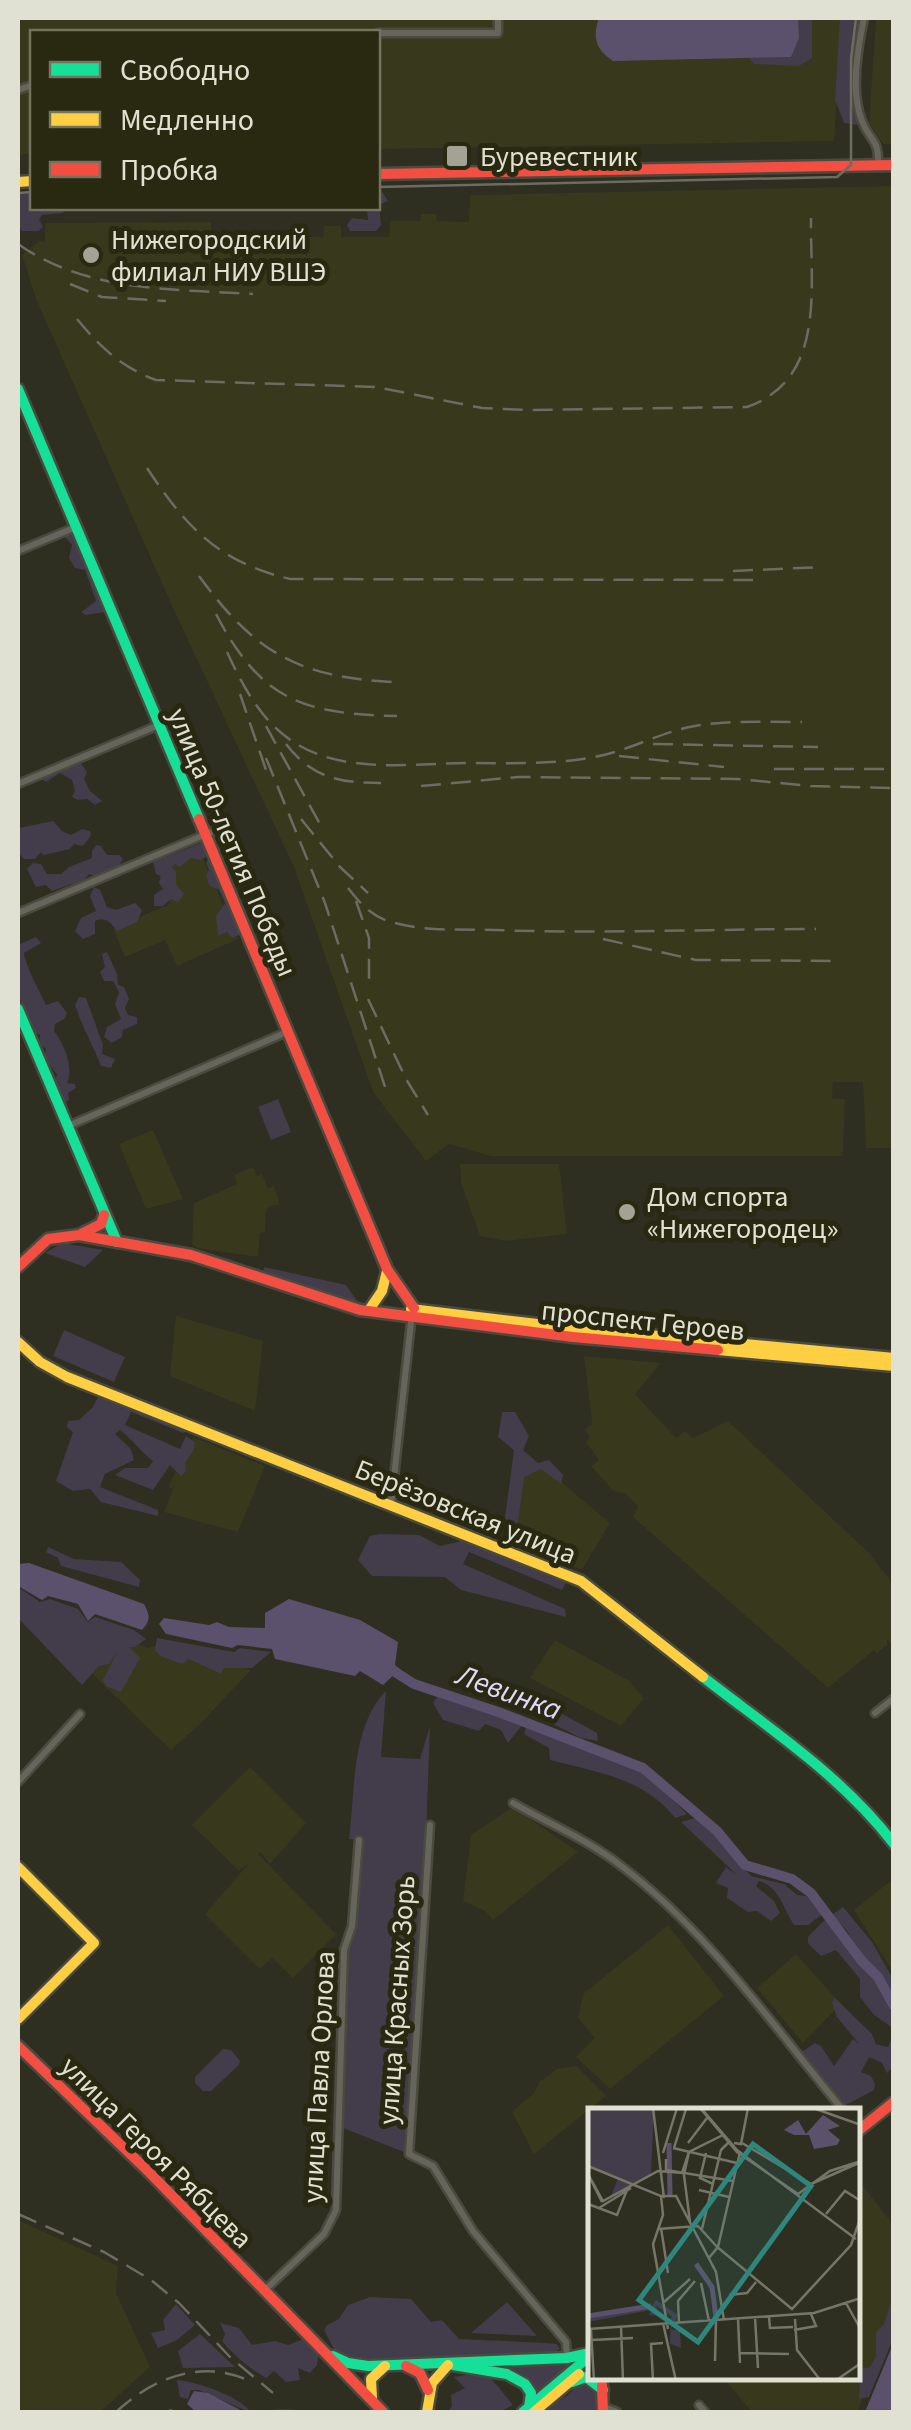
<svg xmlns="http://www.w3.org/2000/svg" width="911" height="2430" viewBox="0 0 911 2430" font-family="'Source Sans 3',sans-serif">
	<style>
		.built { fill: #38381c }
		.green { fill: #423c4b }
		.water { fill: #5c516d }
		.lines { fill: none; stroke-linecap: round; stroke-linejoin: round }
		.stream { stroke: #5c516d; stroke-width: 2.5 }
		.river { stroke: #5c516d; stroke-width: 10 }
		.street-casing { stroke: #4a4a3f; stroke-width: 11 }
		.fast-casing { stroke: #4a4a3f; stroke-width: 15 }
		.slow-casing { stroke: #4a4a3f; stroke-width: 15 }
		.jam-casing { stroke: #4a4a3f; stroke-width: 15 }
		.street { stroke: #65655b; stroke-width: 6 }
		.fast { stroke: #16e098; stroke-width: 10 }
		.slow { stroke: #ffcf43; stroke-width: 10 }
		.jam { stroke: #f24e42; stroke-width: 10 }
		.tram { stroke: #6c6c62; stroke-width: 2.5 }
		.rail { stroke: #6c6c62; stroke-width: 2.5; stroke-dasharray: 20 10; stroke-linecap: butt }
		.poi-dot { fill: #a2a295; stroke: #292912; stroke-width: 4 }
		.labels { text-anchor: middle; stroke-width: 10; stroke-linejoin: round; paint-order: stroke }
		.poi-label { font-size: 28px; fill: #e1e1d3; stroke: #292912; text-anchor: start }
		.street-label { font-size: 28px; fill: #e1e1d3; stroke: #292912 }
		.water-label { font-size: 30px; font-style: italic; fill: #e2d7fa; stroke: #292912 }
		.inset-river { fill: none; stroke: #5c516d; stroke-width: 5 }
		.inset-road { fill: none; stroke: #767668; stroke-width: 2.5 }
		.view { fill: #2e867d; fill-opacity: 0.15; stroke: #2e867d; stroke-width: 5 }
		.inset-edge { fill: none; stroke: #e1e1d3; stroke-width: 5 }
	</style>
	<rect width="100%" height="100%" fill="#2e2e21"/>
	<path class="built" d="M18 18H842L834 141 378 149V32H32V153L18 155Z
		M876 18H893V144H883L869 123Z
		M893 186V1148H866L863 1082H833L832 1098 845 1099 843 1156H491L449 1144 426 1161 373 1092 294 867 173 608 36 299 22 255 39 241 45 242V223L211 222 212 233 290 232 291 237H323L324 226H341V237H389L390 221H420L421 214H436L437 221 469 222 470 195Z
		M198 847 238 939 177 966 165 940 125 957 113 928 170 904 155 865Z
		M153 1130 183 1199 146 1209 119 1144Z
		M460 1164H559L567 1234 506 1241 480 1236 461 1183Z
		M250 1168 254 1169 257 1176 262 1174 268 1188 274 1186 280 1205 269 1206 266 1211 265 1232 260 1233 258 1257 197 1248 192 1244 194 1203 237 1184 234 1175Z
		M176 1316 263 1341 255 1411 170 1376Z
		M584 1356 661 1363 635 1394 676 1438 685 1431 693 1438 728 1421 869 1553 893 1584V1641L891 1643 887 1639V1645L877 1653 874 1650 828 1688 633 1517 638 1506 626 1494 613 1491 591 1466 599 1460 586 1442 590 1438 585 1430 592 1423Z
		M193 1437 265 1466 238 1532 164 1512 173 1489 168 1487Z
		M540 1464 610 1523 582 1570 512 1541 521 1474Z
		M27 1611 149 1648 159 1644 251 1670 201 1723 171 1750Z
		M555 1640 628 1680 644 1698 621 1726 530 1678Z
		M250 1767 306 1823 270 1864 260 1852 258 1854 336 1934 293 1978 272 1958 260 1969 205 1914 250 1862 239 1871 192 1825Z
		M513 1807 578 1852 493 1920 485 1911 463 1901 471 1835Z
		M893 1879V1972L854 1910Z
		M668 1925 724 1996 610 2089 576 2057 595 2038 578 2018 583 1994Z
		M796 1954 841 2004 803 2043 757 1988Z
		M576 2066 606 2096 534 2154 512 2112 534 2093 539 2082 557 2069Z
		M859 2181 893 2224 894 2328 857 2412H752L723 2378H858Z
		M18 2220 118 2266 116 2293 150 2367 100 2412H18Z"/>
	<path class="green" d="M798 18H812V58L799 66 754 64 749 58 791 57 799 38Z
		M840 18H861L856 105 858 125 844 123 835 100Z
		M378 190H381L388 201 379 205 381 225 376 231H350L347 225 352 218 368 220 367 208H378Z
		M18 194H32V208H66L63 213 42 215 39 220 43 226 39 231H22L18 225Z
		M74 531 108 605 105 612 86 615 81 612 96 601 85 570 75 568 69 558 72 545 64 536Z
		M79 760 87 772 84 779 90 791 102 801 95 805 87 799 78 800 72 797 75 791 72 780 60 773 46 782 41 779 63 767 70 768 73 763Z
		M18 817 19 828 53 821 62 831 71 835 82 829 90 831 91 836 83 846 74 844 70 849 44 855 41 852 35 859H24L18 852Z
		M201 843 207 844 208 856 200 860 191 858 180 867 175 864 172 867 176 872V884L184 894 178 902 171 899 163 906H154V895L163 889 159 883 161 876 156 874 153 862Z
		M96 845 101 846 107 855H119L123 859 119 866 94 876 89 874 84 880 52 891 46 885 36 887 27 869 33 863 41 864 47 874H61L69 867 92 858V851Z
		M208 859H214L216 875 222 880V888C230 893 236 907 234 916L243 929 241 934 232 938 227 932 218 936 216 916 225 903 219 890 209 885 206 875 209 870 206 863Z
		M94 887 100 890 107 907 116 910 135 903 142 910 137 922 117 931C110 922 106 917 95 921V934L83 939 75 931 81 918 96 911 90 896Z
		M36 937 41 943 24 953C26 967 39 990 46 1005L58 1001 67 1013 64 1019 55 1024 54 1031C64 1044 74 1067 67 1083L75 1084 76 1088 68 1093 69 1100 64 1104 54 1081 57 1075 44 1057 46 1049 39 1044 40 1035 34 1033 18 994V945Z
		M107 952 117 974 118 985 124 987 129 999 125 1008 128 1015 137 1017V1024L123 1030 122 1037 112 1043 104 1037 107 1027 121 1019 115 1004 119 992 113 981H104L100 972 105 967 102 954Z
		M79 997 86 998 103 1045 102 1054 115 1059 111 1068 101 1066C93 1045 82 1027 75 1005Z
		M278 1099 291 1132 271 1140 258 1107Z
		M62 1243 103 1250 85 1267 45 1253Z
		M264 1267 346 1285 358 1302 342 1300 263 1271Z
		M64 1330 125 1357 114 1382 53 1356Z
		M99 1395 188 1428 183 1433 131 1412 125 1425 180 1449 186 1436 195 1442 194 1450 185 1463 186 1471 181 1476 170 1465 153 1490 115 1475 125 1468H148L153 1461C140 1451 133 1440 120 1430L115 1434 131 1449 134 1460 105 1474 100 1487 158 1510V1516L101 1502 90 1489 73 1491 56 1481 73 1432 67 1427 68 1421 79 1420 93 1407Z
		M502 1412H515L529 1436 523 1450 538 1463 549 1460 563 1475 561 1484 541 1469 524 1477 518 1522 510 1531 504 1525 514 1450 498 1437Z
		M380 1534 419 1535 440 1546 466 1540 568 1579 562 1590 469 1552 463 1564 565 1609 566 1617 461 1590 445 1577 372 1576 358 1560 370 1536Z
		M48 1547 74 1559 121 1562 140 1580 139 1587 61 1566 58 1558 46 1552Z
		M18 1587 40 1602 50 1599 78 1609 88 1622 95 1617 134 1630 146 1639 135 1647H129L140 1658 121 1692 106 1686 103 1680 118 1650 109 1664 99 1666 82 1685 18 1618Z
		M157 1638 234 1652 240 1648 271 1652 252 1668H224L221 1674 189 1659 182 1664 160 1656 155 1650Z
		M477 1688 503 1696 528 1695 597 1733 598 1741 581 1738 551 1723V1716L534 1708 530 1714 472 1693Z
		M386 1691 381 1757 420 1759 430 1726 425 1863 404 2145 409 2154 338 2126 344 1950 352 1926 359 1840 349 1839C355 1793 351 1726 386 1691Z
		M437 1697 522 1725 508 1743 501 1730 485 1724 479 1731 443 1720 433 1703Z
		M526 1727 642 1769 687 1814 675 1818C644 1778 596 1772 550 1760L549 1748 524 1734Z
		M695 1818 716 1834 751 1876 784 1884 797 1895 806 1896 824 1913 808 1925H794C784 1909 778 1886 759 1881L756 1886 774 1901 780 1913 771 1921 757 1911 748 1912 727 1898 728 1888 716 1883 726 1867 737 1875 681 1822Z
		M843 1907 872 1942 893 1979V2003L880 1976 862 1958 847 1931 832 1915Z
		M827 1918C851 1950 894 1989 893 2028L874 2015 860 1997V1979L836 1950 821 1956 808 1943V1937Z
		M835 1998 872 2034 876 2044 888 2047 891 2040 893 2043V2067L887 2073 882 2063 869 2057 861 2072 871 2076 875 2084 874 2090 844 2106 800 2053 815 2043 821 2046 834 2066 853 2039 859 2044 837 2017 832 2002Z
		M223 2049 231 2050 240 2061 239 2065 211 2091H203L195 2083V2077Z
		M893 2296V2339L869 2397 859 2399 860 2369 870 2367 876 2357V2332L884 2324Z
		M370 2297 411 2299 431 2322 442 2320 459 2339 546 2343 557 2344 560 2349 549 2355C506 2357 367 2368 335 2351L324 2330 327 2325 339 2319 348 2305Z
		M507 2302 537 2336 471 2333Z
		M176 2304 195 2325 177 2340 158 2348 151 2333 165 2330 163 2320Z
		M220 2323 239 2328 252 2345 275 2341 288 2345 306 2338 319 2351 317 2365 310 2373 298 2368 300 2380 286 2382 274 2371 266 2378C249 2368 234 2356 222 2341L225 2334Z
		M200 2334 235 2367 183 2368 178 2351Z
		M565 2361 568 2368 535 2395C530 2364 499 2367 473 2366Z
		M466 2375 490 2377 513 2405 500 2412H447L452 2406 451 2395 465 2388 454 2377Z
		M177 2380C197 2382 237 2395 250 2411 268 2412 286 2406 302 2412H249L199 2390H191L188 2399 180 2397Z
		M580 2380C594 2384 601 2399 595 2412H542L569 2394Z"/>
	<path class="water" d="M599 18H798L799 38 791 57 613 61C596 50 592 37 599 18Z
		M29 1563 144 1604C150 1616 151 1620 142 1630L95 1614 88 1621 78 1604 48 1596 42 1600 18 1586V1564Z
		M289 1599 360 1620 398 1642 395 1665 400 1669 383 1685 360 1671 355 1676 275 1659 272 1649 238 1645 232 1648 166 1634 159 1624 164 1618 209 1625 217 1622 229 1627 265 1628V1613Z
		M893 2344V2412H865Z
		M194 2391 208 2393 244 2412H196L187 2404Z"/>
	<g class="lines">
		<path class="stream" d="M167 2412 171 2410"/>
		<path class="river" d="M389 1668 414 1684 501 1713 643 1768 717 1831 745 1865 792 1879 811 1893 861 1960 878 1977 894 2006"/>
		<defs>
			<path id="street" d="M864 18C858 47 850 92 862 121 870 142 879 138 878 164
				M378 33H498V18
				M18 90 32 85
				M18 551 76 527
				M18 784 159 725
				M18 913 216 830
				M68 1126 287 1032
				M391 1505 412 1313
				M875 1713 894 1698
				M18 1782 80 1714
				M513 1803C548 1823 588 1840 620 1865 708 1931 773 2026 843 2110
				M430 1825 409 2154 433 2166 473 2231 566 2342 567 2358
				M265 2290 324 2234 336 2210 344 1950 352 1926 359 1840
				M699 2405 705 2412
				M604 2407 617 2412"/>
			<path id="fast" d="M18 389 199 819
				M18 1009 117 1242
				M703 1677C770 1729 842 1776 894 1844
				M333 2356 348 2363 368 2366 567 2358 590 2353
				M453 2365 507 2374 525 2384 531 2393 529 2408
				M572 2382 586 2377 603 2390
				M523 2412 591 2355"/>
			<path id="slow" d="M18 182 32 181
				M411 1309 563 1327 894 1358
				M369 1310 382 1291 387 1271
				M18 1342 40 1362 67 1377 581 1581 703 1677
				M718 1350 894 1366
				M18 1867 94 1943 18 2019
				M372 2398 371 2379 385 2366
				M427 2412 432 2383 448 2365
				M534 2412 579 2374"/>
			<path id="jam" d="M378 174 894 165
				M199 819 387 1269 414 1308
				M81 1234 101 1224 104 1215
				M18 1267 48 1239 79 1235 191 1255 360 1310 573 1337 718 1350
				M18 2046 149 2172 383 2412
				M858 2131 894 2102
				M406 2366 420 2373 428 2390
				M602 2385 603 2412"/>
		</defs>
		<use href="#street" class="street-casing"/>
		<use href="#fast" class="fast-casing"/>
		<use href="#slow" class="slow-casing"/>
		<use href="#jam" class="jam-casing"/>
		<use href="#street" class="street"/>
		<use href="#fast" class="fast"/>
		<use href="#slow" class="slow"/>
		<use href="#jam" class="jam"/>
		<path class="tram" d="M378 187 837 177 851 165V59L856 18
			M18 193 32 192"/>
		<path class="rail" d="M18 244C86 292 172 289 253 294
			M70 284 102 297 166 301
			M77 319C100 347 121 367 156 380L376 387 482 408 527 410 747 407C827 379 810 287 811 218
			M147 468C186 527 218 562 290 579L753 580
			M733 571 822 567
			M199 576C255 653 298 677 393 682
			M216 614C261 701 304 714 397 716
			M227 652C244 689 264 726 300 746 348 773 412 764 465 763 508 763 552 765 594 757 629 751 660 732 695 726 730 720 766 722 802 722
			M240 694 266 770
			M266 726 321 826
			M286 744C312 778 340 783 381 783
			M653 744 818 747
			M619 756 724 767
			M266 758 325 903 387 1093
			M774 769H894
			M421 786 518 777 737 779 811 786 894 788
			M301 819 340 867 368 893
			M348 888C359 902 370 915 388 921 422 932 460 929 495 930 602 934 709 929 816 929
			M356 901 369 938V986
			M603 939 696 960 838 961
			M368 999 406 1079 428 1115
			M18 2214 104 2252 151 2280 179 2303 230 2357 273 2393
			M116 2412C154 2377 203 2358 252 2382"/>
	</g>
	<g class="poi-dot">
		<rect x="445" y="144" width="24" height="24" rx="5"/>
		<circle cx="91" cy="255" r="10"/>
		<circle cx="627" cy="1212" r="10"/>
	</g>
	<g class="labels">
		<g class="poi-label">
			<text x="480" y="166">Буревестник</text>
			<text x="111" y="249">Нижегородский<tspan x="111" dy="32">филиал НИУ ВШЭ</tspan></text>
			<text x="647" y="1206">Дом спорта<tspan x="647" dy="32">«Нижегородец»</tspan></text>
		</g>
		<g class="street-label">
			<text transform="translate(233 842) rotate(67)" y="10">улица 50-летия Победы</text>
			<text transform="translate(643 1320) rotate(6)" y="10">проспект Героев</text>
			<text transform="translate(466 1511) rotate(22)" y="10">Берёзовская улица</text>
			<text transform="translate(396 2000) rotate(-86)" y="10">улица Красных Зорь</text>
			<text transform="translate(318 2077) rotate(-87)" y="10">улица Павла Орлова</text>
			<text transform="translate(157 2152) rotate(45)" y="10">улица Героя Рябцева</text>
		</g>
		<g class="water-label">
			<text transform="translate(509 1692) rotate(20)" y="10">Левинка</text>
		</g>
	</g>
	<g transform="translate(588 2108)">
		<rect width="272" height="272" fill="#2e2e21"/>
		<path d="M0 0H66L63 66 23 88 30 70 0 57ZM68 192 90 207 83 221 92 223 93 240 82 236 83 210 84 208 67 197 74 208 61 207 63 202 0 214V207L64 198Z" fill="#423c4b"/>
		<path d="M235 7 252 18 240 22 252 32 249 37 226 41 221 27H206L196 22 210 12 218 26Z" fill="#5c516d"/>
		<path class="inset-river" d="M81 35 82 87M108 156 124 179 128 209M0 208 63 198"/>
		<path class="inset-road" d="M65 0 76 90M112 0 149 44 210 86 242 63 273 53M113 0 149 42 268 131M225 0 273 17M100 35 119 10M146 35 153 36 160 0M154 35 223 76 273 54M85 40 149 55M86 40 98 1M101 44 96 67 102 114M75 45 89 0M118 45 112 70 125 76M78 51V62L145 73M0 58 73 88 75 107 65 136 80 221M0 66 14 94M0 66 15 93 70 63 94 65 101 44 135 27M111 82 141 89M73 88H88L128 164 136 212M0 96 29 107 39 82M11 100 43 80M238 106 257 83 273 93M73 120 80 165M70 121 110 118 131 141M114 121 133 42 142 33M128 138 204 201 263 137 271 114M120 151 130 139 152 44M113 175 121 213M141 187 159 185 168 174M75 195 102 171M258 195 273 222M167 209 170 260M181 209 182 220 205 219M150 211 152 255M207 211 209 242 233 273M91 214 90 193 107 173M75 215 88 273M33 219 35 273M0 221 226 205 273 190M3 222 6 273M206 222 228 218 223 206M3 232 45 230M151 245 201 246M127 253 128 212M65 273 63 236 75 235M247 273 273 255"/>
		<path class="view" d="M165 36 223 78 110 234 51 192Z"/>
		<rect width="272" height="272" class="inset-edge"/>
	</g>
	<rect width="911" height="2430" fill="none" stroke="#e1e1d3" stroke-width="40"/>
	<rect x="30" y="30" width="350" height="180" fill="#292912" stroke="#73735f" stroke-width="2.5"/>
	<rect x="50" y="62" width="50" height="15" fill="#16e098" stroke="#73735f" stroke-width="2.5"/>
	<text x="120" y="80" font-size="30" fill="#e1e1d3">Свободно</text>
	<rect x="50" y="112" width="50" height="15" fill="#ffcf43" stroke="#73735f" stroke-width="2.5"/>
	<text x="120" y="130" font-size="30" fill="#e1e1d3">Медленно</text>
	<rect x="50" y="162" width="50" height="15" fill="#f24e42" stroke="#73735f" stroke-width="2.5"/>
	<text x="120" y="180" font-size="30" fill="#e1e1d3">Пробка</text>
</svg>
